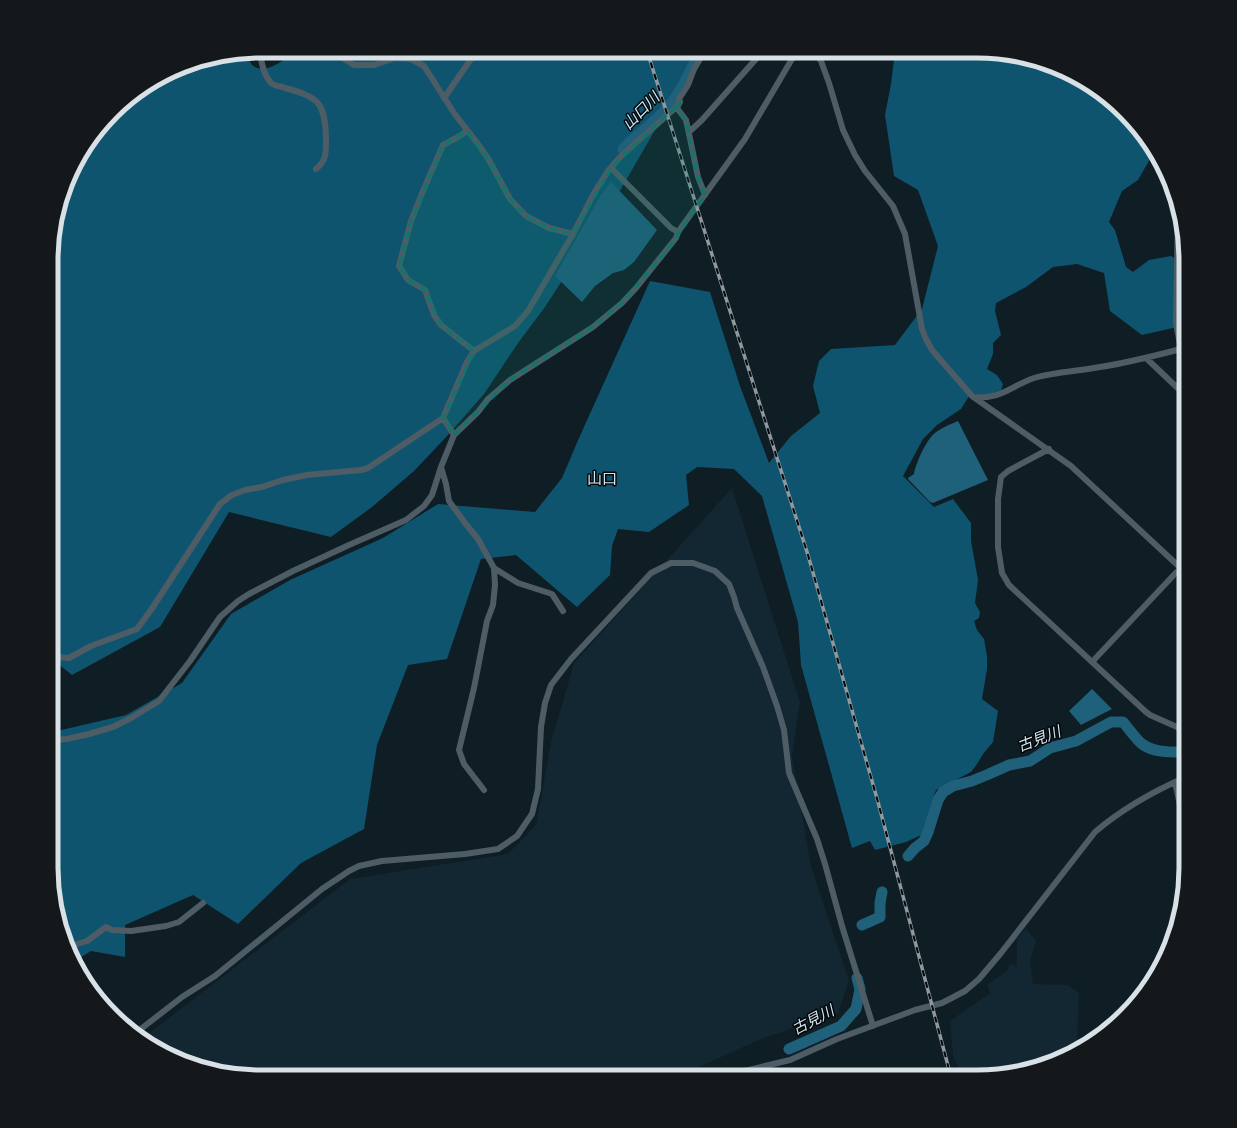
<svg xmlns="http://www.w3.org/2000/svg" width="1237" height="1128" viewBox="0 0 1237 1128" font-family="'Varela Round','Noto Sans JP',sans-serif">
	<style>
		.built { fill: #122731 }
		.forest { fill: #0f546f }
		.water { fill: #1f607b }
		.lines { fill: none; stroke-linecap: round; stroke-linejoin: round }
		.river { stroke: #1f607b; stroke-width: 11 }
		.minor { stroke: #4e5d65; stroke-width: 6 }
		.rail-casing { stroke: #8e999f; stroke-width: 3.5 }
		.rail { stroke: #030609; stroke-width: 2; stroke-dasharray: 6; stroke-linecap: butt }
		.marked { fill: #0f766e; fill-opacity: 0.2; stroke: #0f766e; stroke-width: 3; stroke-dasharray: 8 5; stroke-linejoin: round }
		.labels { text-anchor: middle; stroke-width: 3; stroke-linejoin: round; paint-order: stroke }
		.water-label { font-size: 15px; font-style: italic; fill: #d3e7f1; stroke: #030609 }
		.neighbourhood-label { font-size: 15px; fill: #d8e1e6; stroke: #030609 }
		.rim { fill: none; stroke: #d8e1e6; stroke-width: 5 }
	</style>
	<rect width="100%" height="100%" fill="#0f1d24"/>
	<path class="built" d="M732 488 800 702 792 756 811 866 849 981 838 1013 761 1039 684 1074 670 1077H260L206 1070 168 1056 144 1037 350 879 508 854 536 825 551 742 574 663Z
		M1026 928 1036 941 1030 961 1033 984 1068 985 1079 993 1077 1049 1057 1061 990 1077H962L953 1055 950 1021 990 993 987 985 1007 971 1010 964 1017 966V939Z"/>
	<path class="forest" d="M288 51H698L662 118 618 194 545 307 518 343 484 394 448 435 414 471 372 507 331 537 229 512 160 627 72 675 52 659 53 233 79 156 123 103 193 62 246 53C248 57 250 62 252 65 264 75 278 63 289 57Z
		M895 51H991L1069 73 1134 122 1144 138 1150 159 1138 180 1122 191 1109 222 1115 230 1126 267 1133 272 1149 260 1171 256 1184 264V281L1186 283V325L1142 335 1110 311 1104 273 1077 264 1053 267 1026 287 996 303 995 311 1001 335 993 343V354L987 369 997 375 1003 384 1001 391 982 396 971 393 961 409 937 425 923 439 903 476 934 507 953 499 971 523V541L978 580 975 603 980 612 979 618 974 621 977 630 984 639 987 656V669L982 699 998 711 993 742 983 754 977 764 971 772 936 790 931 805 926 827 921 835 906 842 875 850 870 841 852 848 801 665 798 622 762 496 734 469 697 467 686 475 689 505 649 532 618 529 612 546 610 575 577 607 516 555 481 559 447 659 408 665 377 745 364 829 301 863 238 924 193 895 125 925V957L91 951 75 961 67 948 51 881 52 728 57 731 126 715 182 683 231 614 290 580 383 538 438 504 535 512 562 478 579 438 650 281 710 292 740 386 769 463 791 436 820 413 813 386 819 361 831 349 895 345 922 309 938 246 918 190 894 176 885 115 891 84Z"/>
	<path class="water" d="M611 182 657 230 634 262 624 270 613 273 595 286 582 302 555 276 601 195Z
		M958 421 988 480 933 503 930 502 908 479V478L914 474C916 463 926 440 935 433 941 428 951 424 958 421Z
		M1092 689 1112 709 1081 725 1069 711Z"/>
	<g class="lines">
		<path class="river" d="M623 149C638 133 656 122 669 106 682 91 691 69 700 51
			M908 856 915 848 924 841 928 832 938 800 943 792 953 786 972 781 989 774 1009 765 1030 761 1050 748 1076 741 1111 722H1123C1129 729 1136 739 1142 744 1154 753 1172 752 1186 752
			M862 925 880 917V903L882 892
			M789 1049 841 1026 856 1009 860 989 857 978"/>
		<path class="minor" d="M260 51C261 62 263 74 271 83 274 86 281 86 285 88 319 97 325 103 326 138 326 151 327 160 316 169
			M333 51 336 54 354 65H374L395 58 411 59 424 66 454 113 478 144 489 160 510 199 526 216 549 228 573 234
			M705 51 694 69 688 85 679 99 680 102 677 108 686 120 688 129 698 177 705 195
			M813 51 821 61 829 83 843 130 855 155 865 171 893 206 905 234 922 329 926 339 932 350 972 396 1071 466 1186 573
			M444 98 471 59C479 53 486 56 493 51
			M467 131 458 137 443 145 423 191 411 221 399 266 408 280 425 290 434 315 441 325 474 351
			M689 132 702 120 763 51
			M611 168 671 228 678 232
			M1178 212 1176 324 1181 349
			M1146 358 1186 396
			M974 397C1000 400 1011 386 1034 378 1054 372 1079 371 1100 367 1127 363 1154 356 1181 349H1186
			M443 418 454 435
			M1049 449 1008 471 1001 477 998 499V547L1002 573 1009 585 1146 712 1150 715 1186 731
			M441 467 446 484 449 501 465 523 478 539 494 568 495 585 493 605 487 621 474 688 459 750 464 764 484 790
			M494 568 518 583 552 594 563 611
			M52 655 56 657 69 658 91 646 137 629 151 610 220 504 232 495 245 490 262 487 283 480 307 475 361 470 368 468 443 418 467 362 474 351 515 326 528 311 573 234 594 193 608 171 621 156 672 111 680 102
			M1092 662 1186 562
			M52 740 67 739 89 734 113 727 131 718 159 701 190 661 220 617 238 601 249 594 293 571 349 545 406 520 424 506 432 495 441 467 454 435 478 412 488 399 510 380 593 327 622 303 636 288 676 238 678 232 745 139 792 59 802 51
			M1175 782 1186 833
			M67 947 87 941 106 927 112 930 131 931 166 926 179 922 203 903
			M137 1032 182 997 215 976 322 889 349 871 359 866 382 861 465 854 498 849 517 836 532 814 538 789 541 727 545 703 551 685 571 659 651 573 671 563H693L715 571 729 584 734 597 737 608 763 667 777 706 784 730 789 773 817 839 825 864 842 926 873 1026
			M719 1077 790 1060 837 1039 915 1010 942 1003 965 991 979 979 1001 953 1095 832C1122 809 1154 791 1186 777"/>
		<defs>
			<path id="rail" d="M647 51 808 555 878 802 951 1077"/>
		</defs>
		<use href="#rail" class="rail-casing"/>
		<use href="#rail" class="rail"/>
	</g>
	<path class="marked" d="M680 102 677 108 686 120 698 177 705 195 670 247 622 303 593 327 510 380 454 435 443 418 474 351 441 325 425 290 408 280 399 266 411 221 443 145 467 131 489 160 510 199 526 216 549 228 573 234 611 168Z"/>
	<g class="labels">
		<g class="water-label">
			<text transform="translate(641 111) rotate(-45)" y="5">山口川</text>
			<text transform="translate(1039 739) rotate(-21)" y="5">古見川</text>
			<text transform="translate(813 1020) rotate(-28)" y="5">古見川</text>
		</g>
		<g class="neighbourhood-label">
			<text x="602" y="484">山口</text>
		</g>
	</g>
	<path d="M0 0H1237V1128H0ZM260 58H977A202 202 0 0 1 1179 260V868A202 202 0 0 1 977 1070H260A202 202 0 0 1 58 868V260A202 202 0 0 1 260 58Z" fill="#14181b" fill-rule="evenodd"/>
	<path class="rim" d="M260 58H977A202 202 0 0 1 1179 260V868A202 202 0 0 1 977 1070H260A202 202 0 0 1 58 868V260A202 202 0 0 1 260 58Z"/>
</svg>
